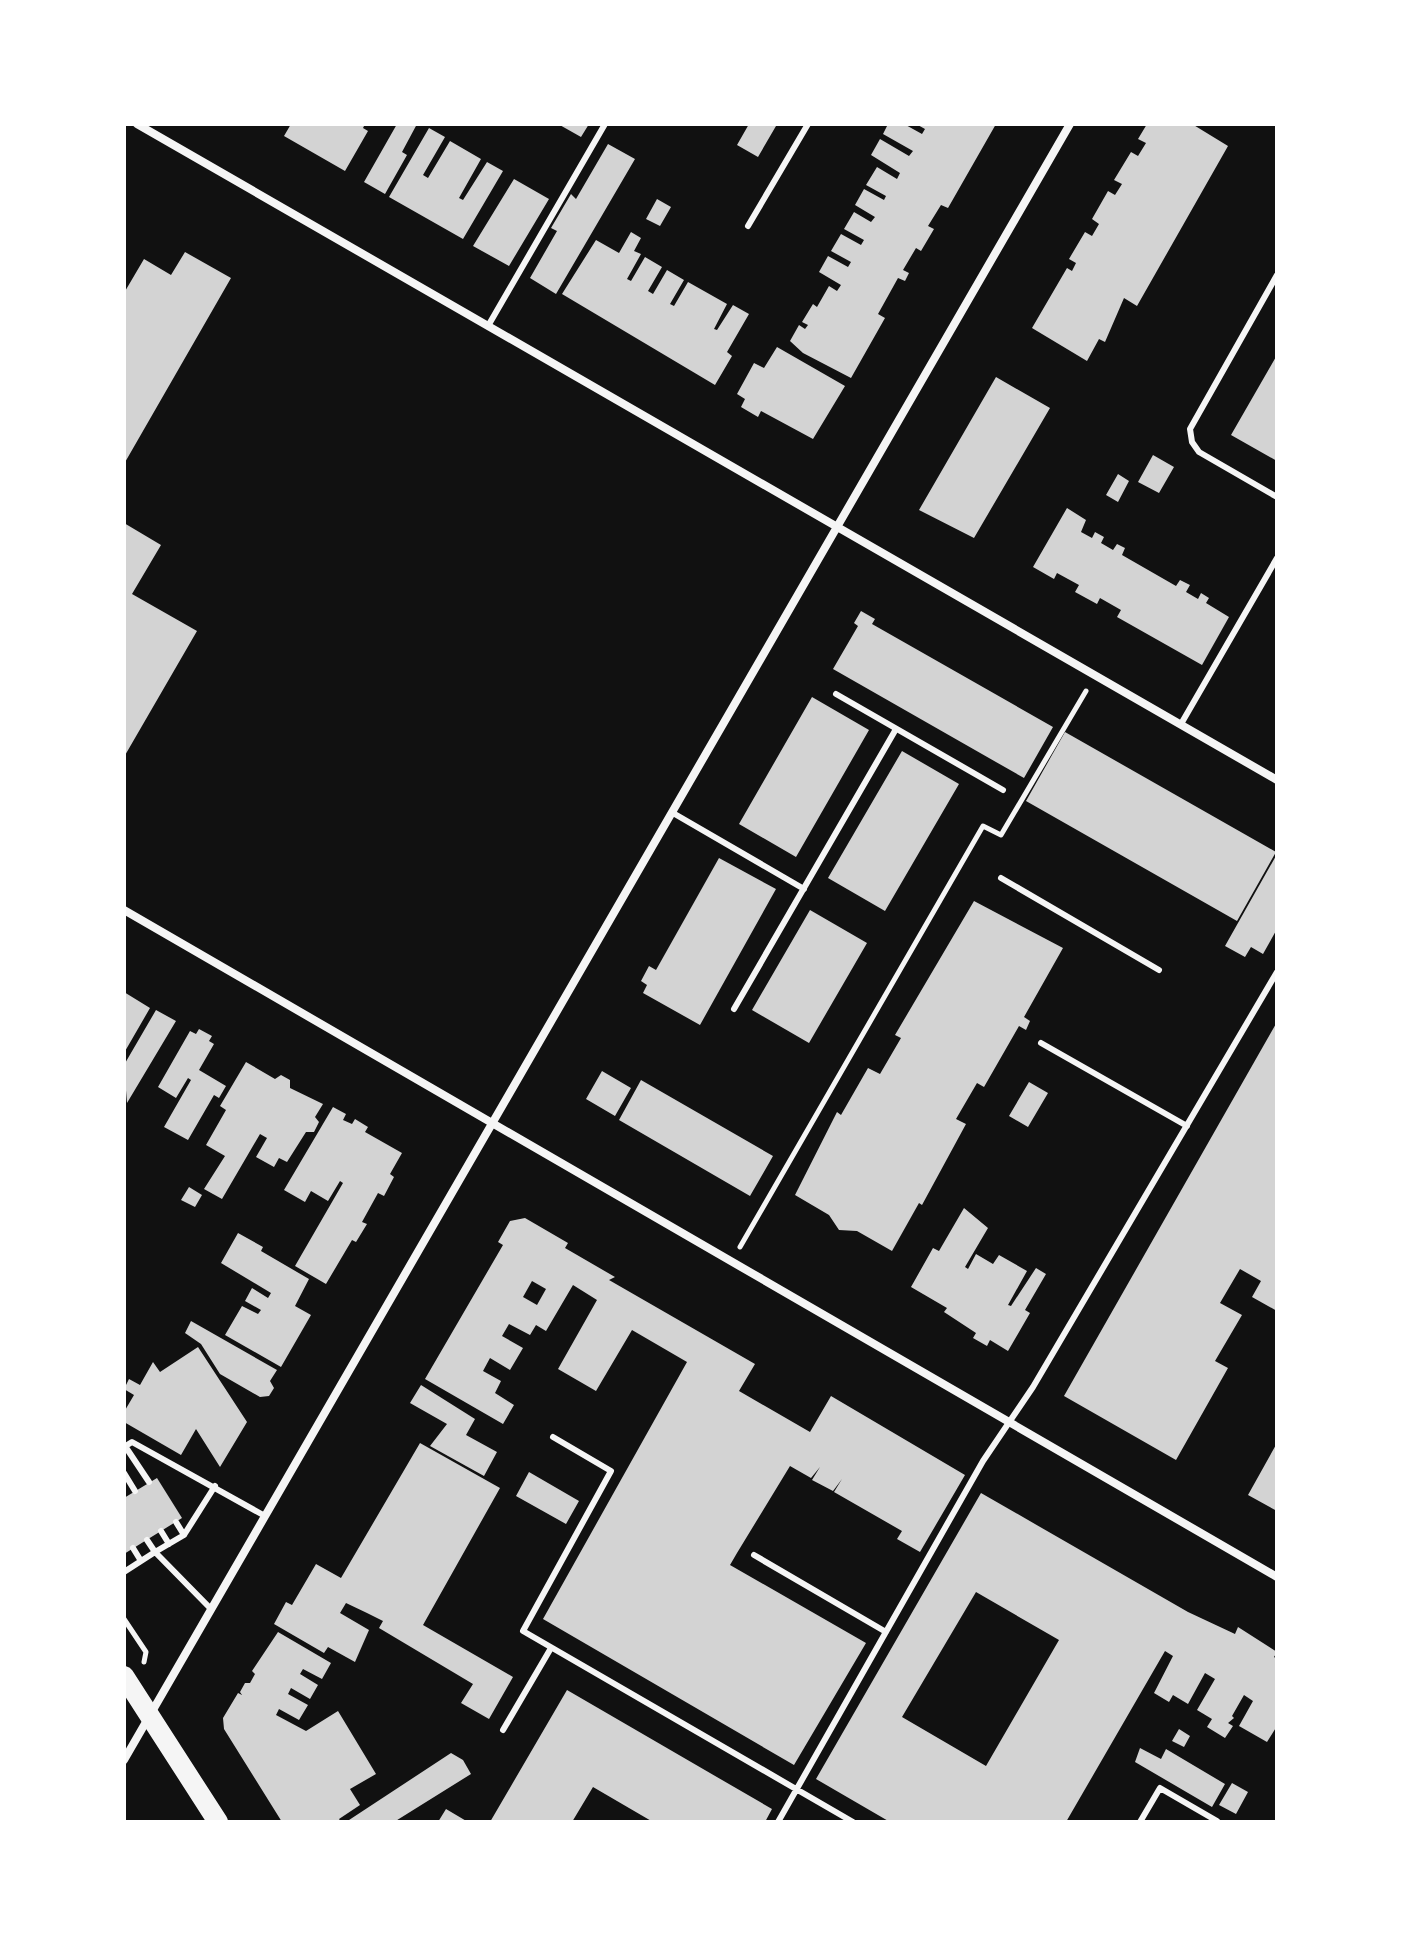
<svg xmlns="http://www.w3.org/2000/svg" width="1401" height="1946" viewBox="0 0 1401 1946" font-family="'Source Sans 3',sans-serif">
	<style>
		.building { fill: #d3d3d3; fill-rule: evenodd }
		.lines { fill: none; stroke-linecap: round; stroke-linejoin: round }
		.path { stroke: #f5f5f5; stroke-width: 5 }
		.service { stroke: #f5f5f5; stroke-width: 6 }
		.minor { stroke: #f5f5f5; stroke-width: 8 }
		.primary { stroke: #f5f5f5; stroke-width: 20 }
	</style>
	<rect width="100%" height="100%" fill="#111"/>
	<path class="building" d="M291 124H365L363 128 368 131 345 171 284 136Z
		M397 124H417L402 152 407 155 385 194 364 182Z
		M558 124H589L581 137Z
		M749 124 776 126 758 157 737 145Z
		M888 124H904L922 134 925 129 916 124H996L948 208 941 205 928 226 934 229 921 251 916 248 903 270 909 273 905 281 898 278 878 314 885 318 851 378 803 353 790 341 799 325 805 329 808 325 802 322 813 304 817 307 829 286 837 291 841 285 819 272 828 256 848 267 851 262 831 251 841 234 861 245 864 240 844 229 854 212 871 222 875 217 855 205 864 189 884 200 886 196 866 185 877 167 897 179 900 173 871 155 880 139 909 156 913 151 883 134Z
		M1147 124H1192L1228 146 1137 306 1124 298 1105 342 1099 339 1087 361 1032 328 1067 268 1072 271 1076 263 1069 259 1085 232 1092 236 1099 224 1092 219 1108 191 1115 195 1122 184 1114 180 1131 152 1138 156 1146 143 1138 139Z
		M429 128 445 137 423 175 428 178 450 141 481 159 459 198 463 200 487 162 503 171 463 239 389 197Z
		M608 144 635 159 556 294 530 278 557 231 551 228 571 194 576 199Z
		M514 179 549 199 509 266 473 246Z
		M657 199 671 207 660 226 646 219Z
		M631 232 641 238 634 251 641 254 627 279 631 281 645 257 662 267 648 291 653 294 667 270 684 280 670 304 674 306 688 282 727 304 714 329 717 330 733 305 749 314 727 352 732 356 715 385 562 294 596 240 619 253Z
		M185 252 231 278 124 464V293L144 259 171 275Z
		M777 347 845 386 813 439 761 411 758 417 741 407 745 399 737 394 754 363 764 368Z
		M1277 355V461L1231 435Z
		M996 377 1050 408 974 538 919 510Z
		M1153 455 1174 467 1159 493 1138 482Z
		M1118 474 1129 481 1118 502 1106 495Z
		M1067 508 1086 520 1081 532 1092 538 1095 532 1104 537 1101 543 1113 550 1117 544 1125 548 1122 555 1176 586 1180 580 1190 585 1186 592 1198 599 1201 593 1209 598 1206 603 1229 617 1202 665 1117 617 1121 610 1100 598 1097 604 1075 592 1079 585 1057 573 1054 579 1033 567Z
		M124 523 161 545 132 594 197 631 124 757Z
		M861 611 875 619 872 624 1053 727 1024 778 833 669 858 626 854 623Z
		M812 697 869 730 796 857 739 824Z
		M1065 732 1276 852 1237 921 1026 801Z
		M902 751 959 784 885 911 828 878Z
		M1277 854V929L1263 954 1251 947 1245 957 1225 946Z
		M719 858 776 889 700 1025 643 993 647 985 641 981 649 966 656 970Z
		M974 901 1063 948 1024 1017 1030 1021 1026 1030 1019 1026 984 1087 977 1083 956 1119 966 1124 922 1205 919 1203 892 1251 857 1231 839 1230 829 1215 795 1195 837 1112 841 1115 868 1068 880 1074 901 1038 895 1035Z
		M810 910 867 943 809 1043 752 1010Z
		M124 992 150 1008 124 1053Z
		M156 1010 176 1021 127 1103 124 1065Z
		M1277 1022V1311L1252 1297 1261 1281 1240 1269 1220 1303 1242 1315 1215 1361 1228 1368 1176 1460 1064 1396Z
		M199 1029 212 1036 209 1041 214 1044 199 1070 226 1086 219 1098 214 1095 188 1140 164 1127 191 1080 188 1078 176 1098 158 1087 190 1031 196 1034Z
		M246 1062 275 1079 281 1075 290 1080V1088L323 1104 315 1117 319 1122 314 1132H306L287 1162 279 1158 274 1167 256 1157 267 1138 260 1134 222 1199 204 1189 225 1156 206 1145 226 1110 220 1106Z
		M602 1071 631 1088 615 1116 586 1099Z
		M641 1080 773 1156 750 1196 619 1120Z
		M1029 1082 1048 1093 1028 1127 1009 1116Z
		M333 1107 346 1114 343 1120 352 1124 355 1119 368 1127 365 1132 402 1153 390 1174 394 1177 384 1196 378 1193 362 1222 367 1224 356 1242 352 1240 326 1284 295 1266 343 1183 340 1181 328 1201 311 1191 305 1202 284 1190Z
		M189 1187 202 1195 195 1207 181 1200Z
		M964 1208 988 1228 965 1267 968 1269 976 1254 993 1264 999 1255 1027 1271 1008 1305 1011 1306 1036 1268 1046 1274 1025 1310 1030 1313 1008 1351 990 1340 987 1346 973 1338 976 1333 944 1312 947 1308 911 1287 933 1248 939 1251Z
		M525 1218 568 1243 565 1248 615 1277 609 1280 755 1364 739 1391 810 1432 831 1396 965 1475 920 1552 897 1539 902 1531 834 1492 842 1479 833 1491 812 1480 820 1467 811 1478 790 1466 737 1553 730 1565 866 1643 794 1765 543 1619 687 1362 632 1330 596 1391 558 1369 597 1300 573 1285 546 1331 536 1325 530 1335 509 1324 502 1336 523 1348 510 1370 490 1358 483 1371 501 1381 495 1393 514 1405 503 1424 425 1379 503 1245 498 1242 510 1221ZM532 1281 546 1289 537 1305 523 1297Z
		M238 1233 263 1247 261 1251 309 1279 295 1306 311 1315 281 1367 225 1335 242 1306 258 1314 261 1310 245 1301 252 1288 268 1298 271 1293 221 1263Z
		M191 1321 277 1370 270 1381 274 1388 269 1396 260 1397 220 1374 201 1344 185 1333Z
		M198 1347 247 1422 220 1467 196 1429 181 1455 124 1422V1412L134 1395 124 1389 129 1379 140 1385 153 1362 160 1372Z
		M421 1385 475 1419 466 1435 497 1452 484 1476 430 1446 447 1424 410 1403Z
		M420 1443 500 1488 423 1625 513 1677 489 1719 461 1703 473 1684 379 1628 383 1621 367 1613 346 1603 340 1613 369 1630 355 1662 328 1647 324 1653 274 1624 286 1602 292 1605 316 1564 341 1578Z
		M1277 1443V1511L1248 1495Z
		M529 1472 579 1501 566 1524 516 1496Z
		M157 1478 182 1518 124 1554V1498Z
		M981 1493 1188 1612 1235 1634 1238 1627 1277 1652 1274 1657 1277 1659V1726L1267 1742 1239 1726 1253 1701 1244 1695 1232 1716 1234 1718 1228 1723 1233 1726 1225 1738 1207 1727 1212 1719 1197 1710 1215 1679 1205 1673 1188 1704 1173 1695 1169 1702 1154 1693 1173 1656 1165 1651 1066 1822H890L816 1779ZM976 1592 1059 1640 986 1766 902 1717Z
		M278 1632 331 1663 322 1679 303 1669 300 1674 318 1685 310 1699 291 1688 288 1694 308 1705 299 1720 279 1709 276 1715 306 1731 338 1711 376 1774 350 1789 360 1805 339 1819 341 1822H282L224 1729 223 1718 238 1693 242 1695 240 1692 245 1683H250L255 1674 252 1671Z
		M567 1690 772 1809 765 1822H653L593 1787 572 1822H490Z
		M1179 1729 1190 1736 1184 1747 1172 1741Z
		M1140 1748 1161 1759 1166 1749 1225 1784 1212 1807 1135 1762Z
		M451 1753 463 1760 471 1774 394 1822H346Z
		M1232 1783 1248 1792 1236 1814 1219 1805Z
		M446 1809 468 1822H438Z"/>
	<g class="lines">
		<path class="path" d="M740 1247 983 826 1001 835 1086 691
			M124 1619 146 1652 144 1662"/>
		<path class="service" d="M748 226 808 124
			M1277 275 1190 429 1192 442 1199 452 1277 497
			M488 326 605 124
			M836 694 1003 790
			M1181 724 1277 558
			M673 813 804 889
			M1001 878 1159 970
			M734 1009 896 729
			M1041 1043 1187 1126
			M553 1437 611 1471 523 1631 853 1822
			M125 1446 149 1482
			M124 1447 132 1442 265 1516
			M124 1473 135 1491
			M176 1522 184 1535
			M161 1531 169 1544
			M147 1540 155 1552 184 1535 215 1486
			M133 1548 141 1561
			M754 1555 886 1632
			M124 1572 155 1552 211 1609
			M503 1730 551 1648
			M778 1822 983 1461 1033 1387 1277 972
			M1140 1822 1160 1788 1217 1821"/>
		<path class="minor" d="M137 124 1277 780
			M124 910 1277 1577
			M124 1760 1070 124"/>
		<path class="primary" d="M124 1676 218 1822"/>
	</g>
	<rect width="1401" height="1946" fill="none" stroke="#ffffff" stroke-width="252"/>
</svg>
